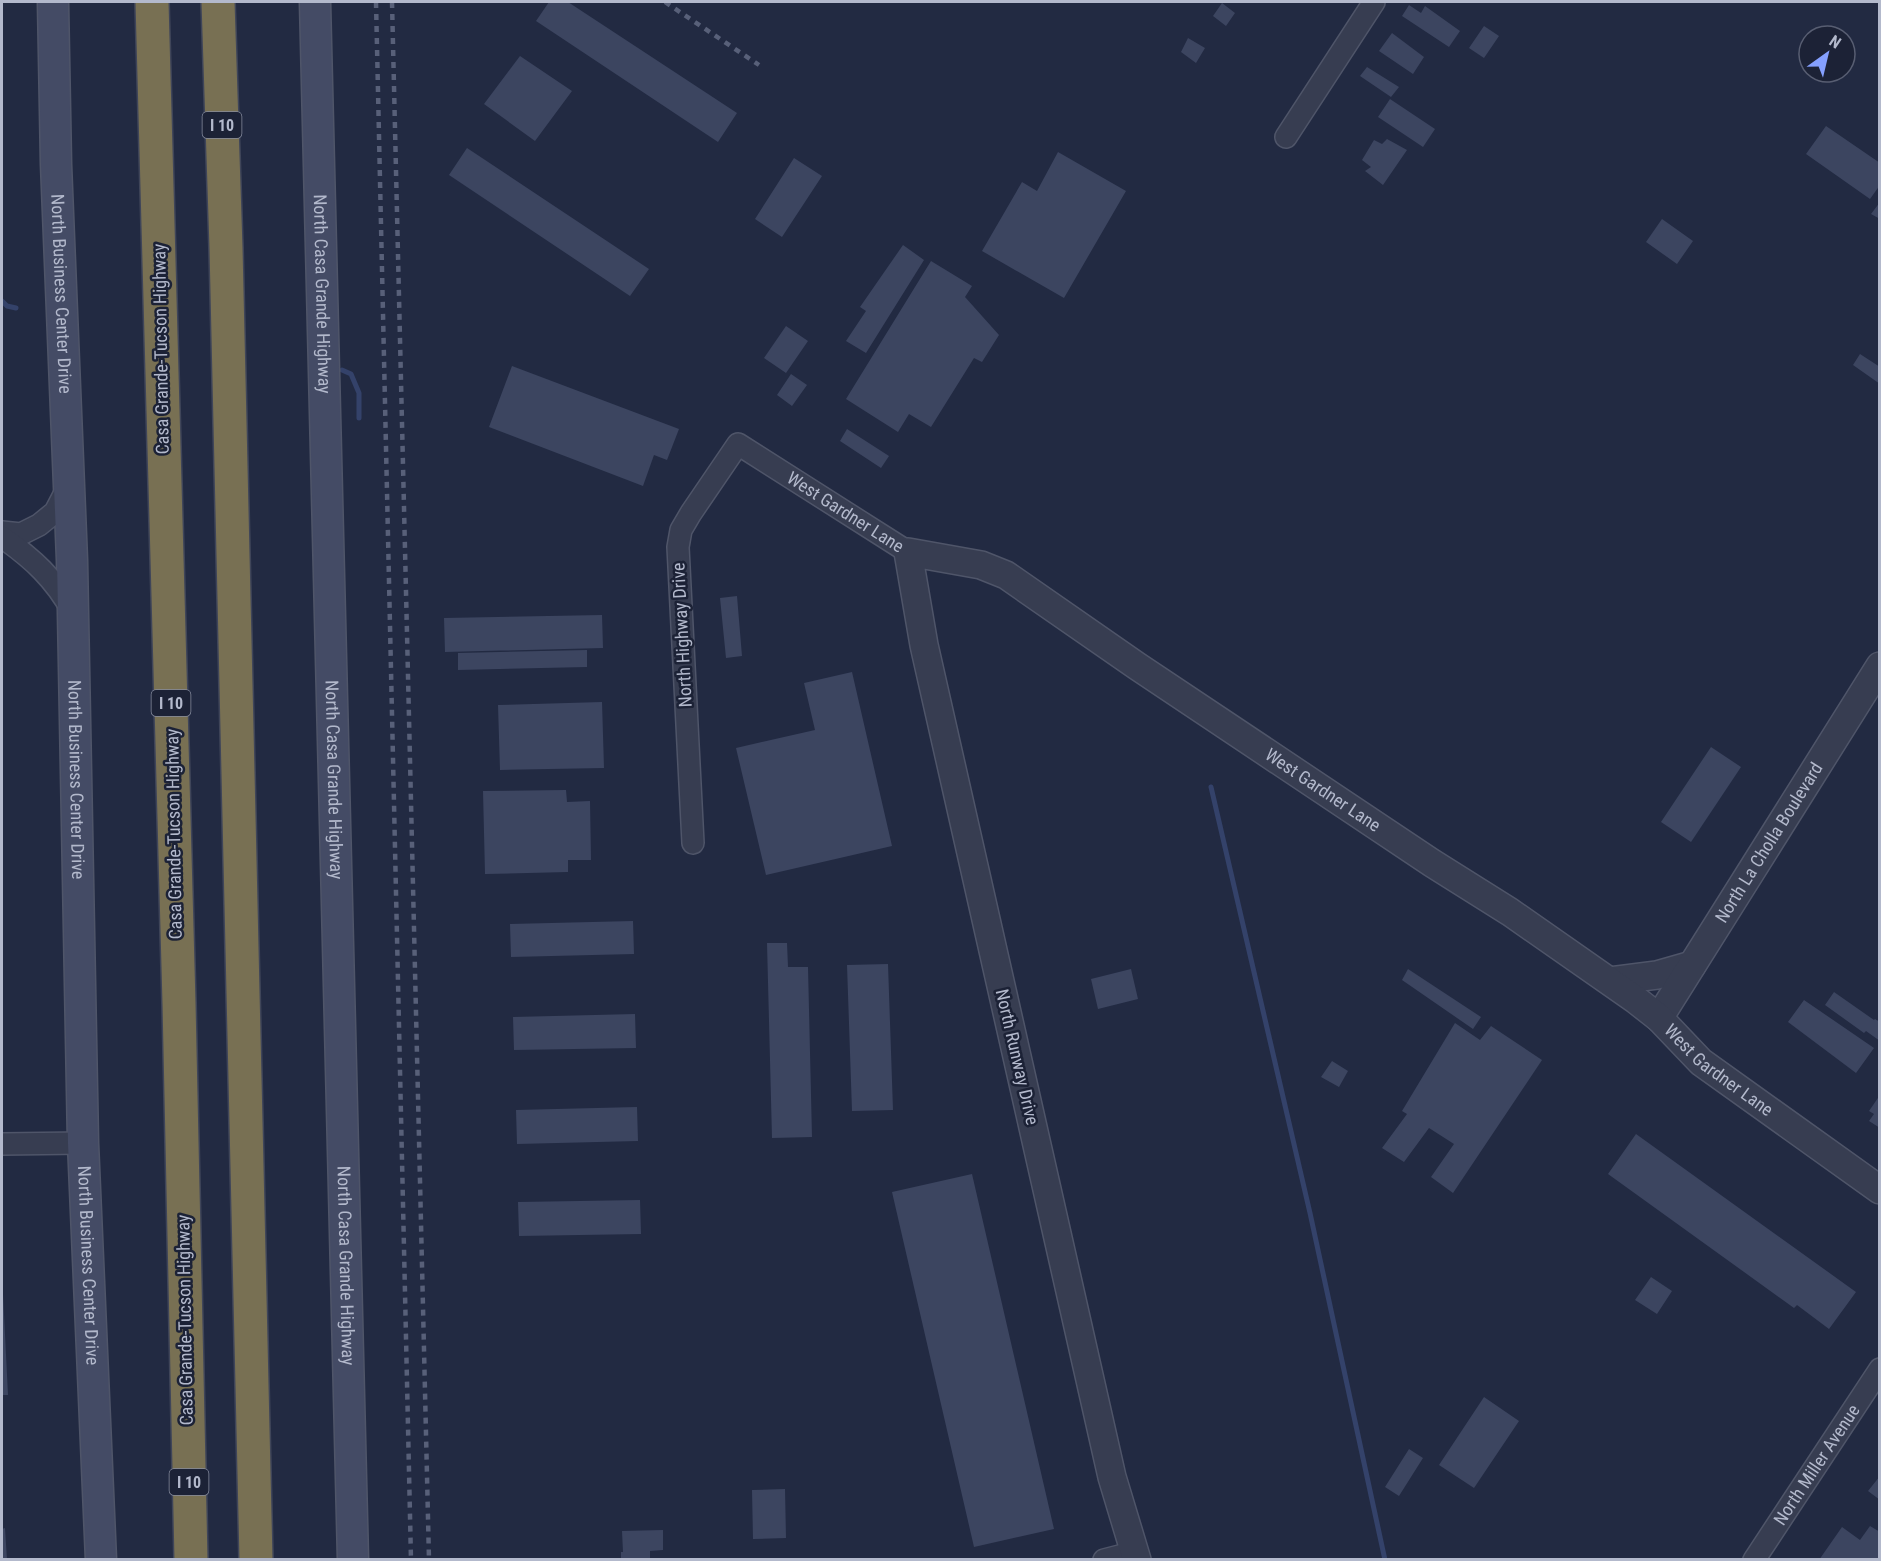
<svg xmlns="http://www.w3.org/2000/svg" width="1881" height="1561" viewBox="0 0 1881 1561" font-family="'Roboto Condensed',sans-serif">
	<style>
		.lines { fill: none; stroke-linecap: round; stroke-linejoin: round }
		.stream { stroke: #34426a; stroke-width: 5 }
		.building { fill: #3c4560 }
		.minor-casing { stroke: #4f5569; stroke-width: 24 }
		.tertiary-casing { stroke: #4f5569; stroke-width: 30 }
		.secondary-casing { stroke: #4f5569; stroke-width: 33 }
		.motorway-casing { stroke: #3f4559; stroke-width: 36 }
		.minor { stroke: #373d51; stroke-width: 21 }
		.tertiary { stroke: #373d51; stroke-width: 27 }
		.secondary { stroke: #444b65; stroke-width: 30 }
		.motorway { stroke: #787053; stroke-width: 33 }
		.rail { stroke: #586079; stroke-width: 4.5; stroke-dasharray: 6 6; stroke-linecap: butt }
		.labels { text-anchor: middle; stroke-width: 5; stroke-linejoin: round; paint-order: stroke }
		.shield { fill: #1c2236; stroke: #868c9f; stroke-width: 1.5 }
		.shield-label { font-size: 16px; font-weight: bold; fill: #b3b9cc }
		.street-label { font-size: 18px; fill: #b3b9cc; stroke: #1c2236 }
	</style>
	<rect width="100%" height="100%" fill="#222a42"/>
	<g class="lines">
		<path class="stream" d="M2 301 7 306 16 308
			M342 370 351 374 359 393V418
			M1211 787 1310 1213 1385 1560"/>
	</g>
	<path class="building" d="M549 2H568L737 113 718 142 536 21Z
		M1222 3 1235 13 1226 26 1213 16Z
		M1409 5 1421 13 1425 6 1460 31 1449 47 1402 16Z
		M1484 26 1499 36 1484 58 1469 48Z
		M1392 33 1424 57 1413 74 1379 51Z
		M1188 38 1205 48 1196 63 1181 52Z
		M520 56 572 91 535 141 484 104Z
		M1367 67 1399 87 1391 97 1360 76Z
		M1390 99 1435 129 1423 147 1378 117Z
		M1826 126 1880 163V185L1870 199 1806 154Z
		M1387 139 1407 150 1383 185 1365 171 1371 167 1362 160 1374 140 1382 144Z
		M467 148 649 269 630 296 449 175Z
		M1058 152 1126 191 1064 298 982 251 1022 182 1037 191Z
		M794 158 822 176 782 237 755 219Z
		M1880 202V219L1871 214Z
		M1662 219 1693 241 1677 264 1646 242Z
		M903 245 924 260 866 353 846 341 866 311 860 307Z
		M931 261 972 286 965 297 999 335 982 362 974 358 931 427 909 414 898 432 846 399Z
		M786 326 808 341 786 373 764 358Z
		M1860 354 1880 367V384L1853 365Z
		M512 366 679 429 667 460 654 455 643 486 489 427Z
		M791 374 807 385 792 406 777 395Z
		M847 429 889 456 881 468 840 441Z
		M737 596 742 656 726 658 720 598Z
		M602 615 603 648 445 652 444 618Z
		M587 650V667L458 670V653Z
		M852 672 892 846 766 875 736 748 815 730 804 683Z
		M602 702 604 768 500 770 498 705Z
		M1711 747 1741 767 1691 842 1661 822Z
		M566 790 567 802 590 801 591 860H568V872L485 874 483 791Z
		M633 921 634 954 511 957 510 924Z
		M767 943H787L788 967H808L812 1137 772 1138Z
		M888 964 893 1110 852 1111 847 965Z
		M1131 969 1138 999 1098 1009 1091 979Z
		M1408 969 1481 1017 1473 1029 1402 980Z
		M1834 992 1874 1020 1875 1019 1880 1022V1041L1866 1031 1864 1033 1825 1005Z
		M1804 1000 1874 1048 1856 1073 1788 1022Z
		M635 1014 636 1048 514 1050 513 1017Z
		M1455 1023 1480 1040 1491 1026 1542 1060 1453 1193 1431 1177 1454 1144 1429 1128 1404 1162 1382 1148 1407 1114 1402 1111Z
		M1332 1061 1348 1071 1339 1087 1321 1077Z
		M1880 1095V1128L1869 1121 1874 1114 1869 1111Z
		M637 1107 638 1141 517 1144 516 1110Z
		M1636 1134 1856 1292 1829 1329 1797 1305 1794 1308 1608 1174Z
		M972 1174 1054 1529 974 1547 892 1192Z
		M640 1200 641 1234 519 1236 518 1202Z
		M1651 1277 1672 1291 1657 1314 1635 1300Z
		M2 1294H3L8 1395H2Z
		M1484 1397 1519 1421 1474 1488 1439 1465Z
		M1409 1449 1423 1458 1399 1496 1385 1487Z
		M1880 1476V1500L1868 1491Z
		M785 1489 786 1538 753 1539 752 1490Z
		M1870 1526 1880 1532V1560H1819L1842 1527 1860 1540Z
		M5 1528 7 1560H2V1529Z
		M663 1530V1550L650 1551V1560H621V1552H623L622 1531Z"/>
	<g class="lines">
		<defs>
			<g id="minor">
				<path d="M1286 137 1374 2"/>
				<path d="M2 532 21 534 39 525 55 512 68 487"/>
				<path d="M2 537C33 559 54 578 73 612"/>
				<path id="s1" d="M693 843 678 547 681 530 691 513 738 444 908 552"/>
				<path d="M2 1144 83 1143"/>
				<path d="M1104 1560 1135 1552"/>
				<path id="s2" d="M1754 1560 1880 1369"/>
			</g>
			<g id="tertiary">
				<path d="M1610 981 1657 975 1692 965"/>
				<path id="s3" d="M1659 1018 1880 666"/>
				<path id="s4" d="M1137 1560 1112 1477 924 645 908 552 981 565 1006 575 1137 666 1432 863 1510 912 1636 1000 1659 1018 1701 1062 1880 1190"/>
			</g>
			<g id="secondary">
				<path id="s5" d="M53 2 56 164 72 560 83 1143 101 1560"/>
				<path id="s6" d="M315 2 353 1560"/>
			</g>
			<path id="motorway" d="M152 2 179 1003 191 1560
				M218 2 226 248 256 1560"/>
		</defs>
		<use href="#minor" class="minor-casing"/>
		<use href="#tertiary" class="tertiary-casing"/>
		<use href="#secondary" class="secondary-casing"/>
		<use href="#motorway" class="motorway-casing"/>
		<use href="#minor" class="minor"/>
		<use href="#tertiary" class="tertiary"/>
		<use href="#secondary" class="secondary"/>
		<use href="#motorway" class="motorway"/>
		<path class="rail" d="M376 2 411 1560
			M392 2 429 1560
			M665 2 759 65"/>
	</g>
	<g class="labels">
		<g class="shield">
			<rect x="202.5" y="112" width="39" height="26" rx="4.5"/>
			<rect x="151.5" y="690" width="39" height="26" rx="4.5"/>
			<rect x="169.5" y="1469" width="39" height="26" rx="4.5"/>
		</g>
		<g class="shield-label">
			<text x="222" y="131">I 10</text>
			<text x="171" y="709">I 10</text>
			<text x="189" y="1488">I 10</text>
		</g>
		<g class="street-label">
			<text dy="6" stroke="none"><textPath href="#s5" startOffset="292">North Business Center Drive</textPath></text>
			<text dy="6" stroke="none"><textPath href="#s6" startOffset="292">North Casa Grande Highway</textPath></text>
			<text transform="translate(161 349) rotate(-91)" y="6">Casa Grande-Tucson Highway</text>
			<text dy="6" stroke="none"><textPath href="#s1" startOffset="544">West Gardner Lane</textPath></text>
			<text transform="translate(682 635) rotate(-93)" y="6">North Highway Drive</text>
			<text dy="6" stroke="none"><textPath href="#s5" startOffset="778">North Business Center Drive</textPath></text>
			<text dy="6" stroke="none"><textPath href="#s6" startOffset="778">North Casa Grande Highway</textPath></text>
			<text dy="6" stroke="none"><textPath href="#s4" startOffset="1518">West Gardner Lane</textPath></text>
			<text transform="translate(174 834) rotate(-91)" y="6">Casa Grande-Tucson Highway</text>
			<text dy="6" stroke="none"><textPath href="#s3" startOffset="207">North La Cholla Boulevard</textPath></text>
			<text transform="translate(1017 1057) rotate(77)" y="6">North Runway Drive</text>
			<text dy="6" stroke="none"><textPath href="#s4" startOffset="2004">West Gardner Lane</textPath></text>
			<text dy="6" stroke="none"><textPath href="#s5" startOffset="1264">North Business Center Drive</textPath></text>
			<text dy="6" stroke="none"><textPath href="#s6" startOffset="1264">North Casa Grande Highway</textPath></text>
			<text transform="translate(185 1320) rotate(-91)" y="6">Casa Grande-Tucson Highway</text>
			<text dy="6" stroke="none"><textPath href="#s2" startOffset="114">North Miller Avenue</textPath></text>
		</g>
	</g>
	<rect width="1881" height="1561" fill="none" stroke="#b3b9cc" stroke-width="6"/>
	<g transform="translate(1827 54) rotate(34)"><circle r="28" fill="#1c2236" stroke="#585e72" stroke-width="1.5"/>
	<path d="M0-4.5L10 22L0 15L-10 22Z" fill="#85a0ff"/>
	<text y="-9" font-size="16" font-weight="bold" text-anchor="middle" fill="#b3b9cc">N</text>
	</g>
</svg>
